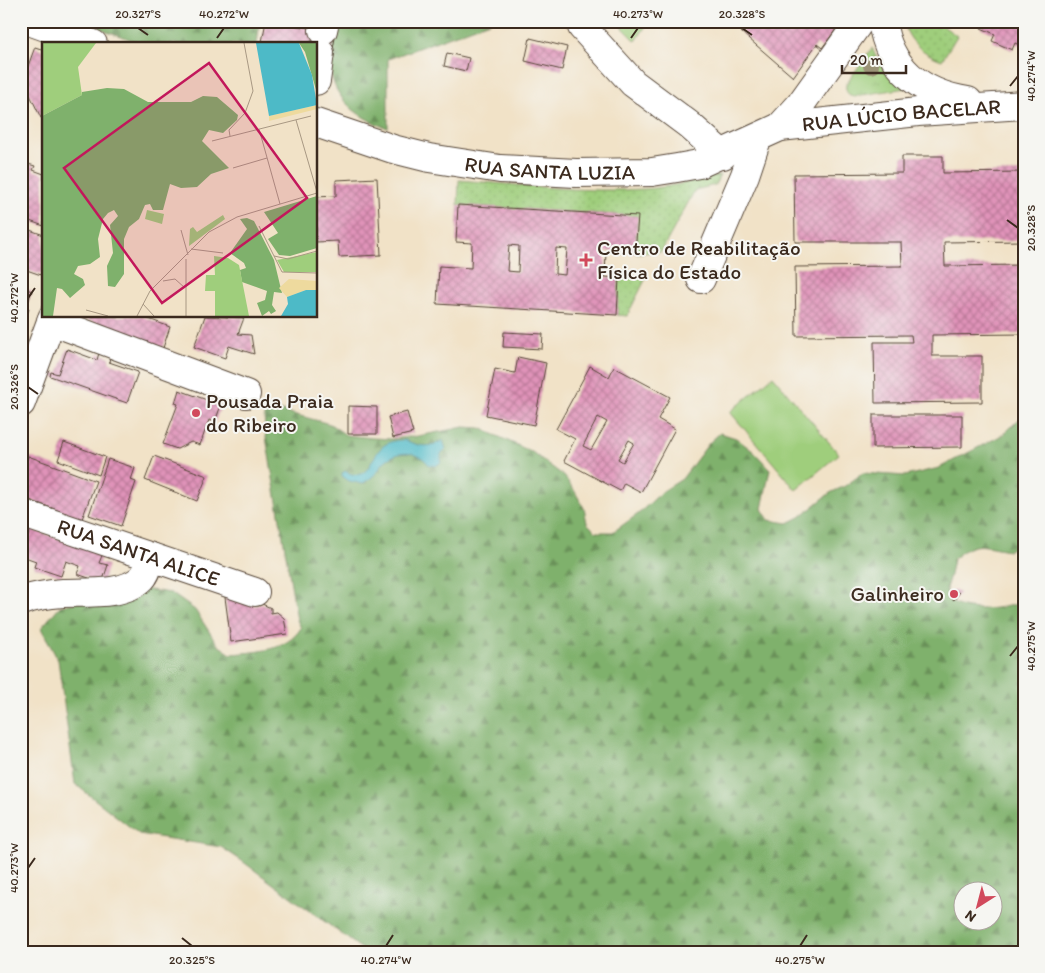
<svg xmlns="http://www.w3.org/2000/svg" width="1045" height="973" viewBox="0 0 1045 973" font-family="Itim,sans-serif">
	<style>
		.grass { fill: url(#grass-dots); stroke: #6d7c4d }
		.forest { fill: url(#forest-firs); stroke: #5d6e45; fill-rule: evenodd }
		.park { fill: url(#park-tufts); stroke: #6d7c4d }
		.pitch { fill: #9fce7c; stroke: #6d7c4d }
		.water { fill: #4dbac7; stroke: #447272 }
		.building { fill: url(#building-cross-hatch); fill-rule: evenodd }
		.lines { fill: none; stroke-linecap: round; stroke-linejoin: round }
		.minor-casing { stroke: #564637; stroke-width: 30 }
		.minor { stroke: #fff; stroke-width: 28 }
		.tree { fill: #9b9377 }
		.ticks { fill: none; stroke: #3b2a1e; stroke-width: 2 }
		.poi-dot { fill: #d1495b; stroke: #f6f6f2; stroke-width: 2 }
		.labels { text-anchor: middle; stroke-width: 4; stroke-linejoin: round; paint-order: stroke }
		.street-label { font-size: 21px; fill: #3b2a1e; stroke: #f6f6f2 }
		.poi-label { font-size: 21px; fill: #3b2a1e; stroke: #f6f6f2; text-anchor: start }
		.inset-road { fill: none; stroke: #a89883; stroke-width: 1 }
		.view { fill: #c2185b; fill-opacity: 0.15; stroke: #c2185b; stroke-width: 2.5 }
		.inset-edge { fill: none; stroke: #3b2a1e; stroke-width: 2.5 }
		.neatline { fill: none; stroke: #3b2a1e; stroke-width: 2 }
		.ticks-label { font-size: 12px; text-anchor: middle; fill: #3b2a1e }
	</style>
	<defs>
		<pattern id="grass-dots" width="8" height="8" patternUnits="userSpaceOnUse" patternTransform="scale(1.25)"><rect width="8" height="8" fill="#9fce7c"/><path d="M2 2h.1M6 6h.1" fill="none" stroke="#8ab16b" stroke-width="1.8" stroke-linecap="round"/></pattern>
		<pattern id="forest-firs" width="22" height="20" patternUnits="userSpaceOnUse" patternTransform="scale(1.25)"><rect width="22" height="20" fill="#7fb16c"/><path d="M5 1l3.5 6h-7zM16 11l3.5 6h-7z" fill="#699058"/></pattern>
		<pattern id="park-tufts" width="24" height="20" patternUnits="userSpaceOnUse" patternTransform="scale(1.25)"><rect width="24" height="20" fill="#9fce7c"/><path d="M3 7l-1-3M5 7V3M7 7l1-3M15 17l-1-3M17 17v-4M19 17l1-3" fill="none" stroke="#8ab16b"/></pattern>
		<pattern id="building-cross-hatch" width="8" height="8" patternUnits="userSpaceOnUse" patternTransform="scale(1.25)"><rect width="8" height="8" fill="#e093b9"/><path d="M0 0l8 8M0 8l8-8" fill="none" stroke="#b77896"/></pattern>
	</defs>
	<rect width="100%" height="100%" fill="#f6f6f2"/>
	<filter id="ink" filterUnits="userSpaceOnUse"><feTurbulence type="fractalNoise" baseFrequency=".02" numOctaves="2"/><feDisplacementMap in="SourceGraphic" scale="10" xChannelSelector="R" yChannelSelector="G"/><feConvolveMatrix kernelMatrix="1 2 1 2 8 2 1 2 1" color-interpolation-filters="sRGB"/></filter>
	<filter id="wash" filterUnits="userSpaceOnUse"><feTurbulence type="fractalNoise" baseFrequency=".0096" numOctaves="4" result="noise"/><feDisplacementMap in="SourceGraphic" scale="20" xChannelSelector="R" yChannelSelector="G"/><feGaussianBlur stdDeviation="1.12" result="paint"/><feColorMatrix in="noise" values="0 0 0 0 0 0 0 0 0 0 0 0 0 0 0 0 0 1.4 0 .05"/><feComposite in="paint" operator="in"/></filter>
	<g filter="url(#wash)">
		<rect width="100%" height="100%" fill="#f1e2c7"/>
		<path class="grass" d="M903 21H936L957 36 942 60C922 53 909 42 903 21Z
			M720 175 715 185 695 190 661 252 635 253 637 216 458 205 459 180C521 185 583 193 645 189 671 187 696 181 720 175Z
			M619 278H646L627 316 617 315Z"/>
		<path class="forest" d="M79 21H260L257 44H143Z
			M338 21H492L388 59V128C362 120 334 101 331 71 329 56 335 37 338 21Z
			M267 407 330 424 346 435 373 438 392 439 418 436 464 427 480 428 532 452 564 476 574 490 584 508 587 523 596 532H613L638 514 663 491 682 479 709 443 720 433 736 438 754 452 770 469 762 509 769 520 788 523 800 517 830 493 845 486 863 473 905 476 939 468 1004 434 1024 414V541L1009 550C981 546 976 539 953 559L950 575 946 588C947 592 949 599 952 602 967 614 1006 608 1024 602V952H366L242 861 221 847 139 834 75 784 58 660 41 628 60 606 138 589 150 590 171 593 195 610 218 645 231 654C255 652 287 651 301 628L297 620 266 437 264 416ZM962 890H992V920H962Z"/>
		<path class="park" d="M872 48C879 65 890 78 906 88L856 96C848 96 845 92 846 84Z"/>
		<path class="pitch" d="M616 21H649L636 41Z
			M773 376 839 454 796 490 730 412Z"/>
		<path class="water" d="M405 440C419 446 429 449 443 440L446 449 441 454V462L436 466 429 465C419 450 397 450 384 462 381 465 380 469 377 472 373 477 368 480 362 484L349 481 342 476V473L345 471C369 484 369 459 382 447 389 441 396 440 405 440Z"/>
		<g id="blocks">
			<path class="building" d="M266 21 336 32 332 55 316 44 262 42Z
				M740 21H842L822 48 817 44 793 77 741 32 746 26Z
				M984 21H1024V47L1015 43 1012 50 992 41 995 34 981 28Z
				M530 38 567 47 562 70 525 61Z
				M35 47 44 50V116L41 118 30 95 21 92V85Z
				M447 53 469 58 466 71 444 66Z
				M902 156H943V173L1024 172V241L944 242 945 266 1024 265V334L932 335V356H982V402L875 403 874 342H912L911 335 796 336 795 267 902 266 901 242H795L794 174 902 173Z
				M21 162 35 166 33 170 44 174V226L21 218Z
				M377 178 381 255 339 257 338 241 316 242V197L336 196V180Z
				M458 205 638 216 635 253 606 251 605 277 619 278 617 315 437 304 439 266 471 268 472 243 456 242ZM509 245 519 246 518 272 507 271ZM556 248 567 249 565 275 555 274Z
				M21 227 44 235V266L41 275 21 268Z
				M21 287 32 291 26 308 29 309 21 329Z
				M77 316H141L170 327 163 348Z
				M205 316 244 318 238 334 251 335 254 354 229 346 225 358 194 347Z
				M504 332 543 334 542 349 503 347Z
				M67 349 97 360 99 353 110 357 109 362 138 372 127 403 50 376 51 372 58 374Z
				M518 357 546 363 534 425 486 415 495 369 515 373Z
				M590 366 609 377 614 367 670 397 658 419 675 429 641 492 624 483 620 491 564 461 575 439 556 429ZM598 417 607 422 591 450 583 446ZM629 440 634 443 623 462 618 459Z
				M179 390 221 405 215 422 209 420 200 445 191 442 177 449 163 444 178 404 175 403Z
				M348 406 377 407V434H348Z
				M407 412 413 433 393 438 388 417Z
				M873 415H962V447L873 448Z
				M64 442 105 457 99 475 58 460Z
				M28 456 96 481 82 519 21 497V476Z
				M154 456 207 476 197 501 145 480Z
				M108 459 135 468 131 480 136 482 121 526 89 515Z
				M30 529 103 553 99 563 108 565 100 589 87 584 89 578 77 574 80 566 66 561 61 576 34 567 36 561 22 556Z
				M954 589 959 593 954 600 949 596Z
				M224 590 253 601 254 606 262 604 271 608V613L277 612 284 618 287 634 231 642Z"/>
		</g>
	</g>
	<g filter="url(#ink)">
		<use href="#blocks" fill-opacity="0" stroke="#564637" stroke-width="1"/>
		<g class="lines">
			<defs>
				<g id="minor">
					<path d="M29 21 93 44"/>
					<path d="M882 21C889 70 922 94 968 101"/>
					<path d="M582 27 633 83 688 124 723 155"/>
					<path d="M323 30 325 21"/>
					<path d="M316 81 320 53"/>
					<path id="s1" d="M316 123 393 149 429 158 500 169 576 173 652 172 677 168 699 164 780 127 800 105 860 21"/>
					<path id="s2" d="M780 127 918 112 1024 105"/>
					<path d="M701 279 745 175 757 139"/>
					<path d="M51 321 246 394"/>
					<path d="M21 403 53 316"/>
					<path id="s3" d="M21 513 255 592"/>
					<path d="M21 601C35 596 49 594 63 593 86 592 124 596 142 578 147 573 149 564 151 557"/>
				</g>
			</defs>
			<use href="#minor" class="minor-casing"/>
			<use href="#minor" class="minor"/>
		</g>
		<circle class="tree" cx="871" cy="66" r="8"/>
	</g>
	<path class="ticks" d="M138 28 148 35M742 28 752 35M217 38 224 28M631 38 638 28M1010 86 1018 76M1007 220 1018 228M28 298 35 288M28 387 38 394M1010 656 1018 646M28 868 35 858M182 938 192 946M386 946 393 935M800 946 807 935"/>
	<g class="poi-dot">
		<path d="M583.5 252.5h5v5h5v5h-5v5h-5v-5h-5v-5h5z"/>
		<circle cx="196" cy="413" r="5"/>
		<circle cx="954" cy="594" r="5"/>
	</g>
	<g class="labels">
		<g class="street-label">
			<text dy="7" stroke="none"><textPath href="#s2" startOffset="122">RUA LÚCIO BACELAR</textPath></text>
			<text dy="7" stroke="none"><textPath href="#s1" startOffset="240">RUA SANTA LUZIA</textPath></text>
			<text dy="7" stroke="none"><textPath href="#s3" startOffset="124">RUA SANTA ALICE</textPath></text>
		</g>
		<g class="poi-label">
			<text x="597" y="255">Centro de Reabilitação<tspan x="597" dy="24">Física do Estado</tspan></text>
			<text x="206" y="408">Pousada Praia<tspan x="206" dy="24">do Ribeiro</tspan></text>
			<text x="944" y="601" text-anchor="end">Galinheiro</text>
		</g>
	</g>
	<g transform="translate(42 42)">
		<rect width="275" height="275" fill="#f1e2c7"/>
		<path d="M0 1H54L36 25 40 53 0 74ZM181 173 183 177 147 204 148 187 151 185 155 190ZM275 210V230H242L235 218Z" fill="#9fce7c"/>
		<path d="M257 1H275V51L263 10ZM65 46 82 47 106 60H149L161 54 175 55 196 73 195 78 181 91 167 88 160 99 187 126 169 132 155 145 139 146 128 142 121 168H111L108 162 103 163 97 177 87 185 82 197V232L73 245 66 244 65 224 71 211 68 183 76 174 72 168 66 171 61 177 56 197 58 215 48 222 36 224 32 232 41 237 43 243 28 256 20 247 15 246 11 274H0V74L40 53V50ZM275 154V206L248 214 237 213 226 197 236 191 222 170ZM205 176 212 179 232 218 238 243 240 251 232 250 230 263 234 269 229 272 227 269 220 274 215 261 223 258 225 249 200 240 198 228 204 226 202 221 188 211 205 187 198 177Z" fill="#7fb16c"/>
		<path d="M275 63V67L227 79V74ZM247 237 275 239V248H264L245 255 237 246Z" fill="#eeda9e"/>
		<path d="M105 168 122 172 120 182 103 177ZM172 214 186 216 197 223 207 274H173V249H163L164 233H173Z" fill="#9fce7c"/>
		<path d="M214 1H257L270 33 275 63 227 74ZM264 248H275V274H239L246 262 245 255Z" fill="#4dbac7"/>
		<path class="inset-road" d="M254 78 275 150M217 87 238 162M188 94 187 88 203 71 211 49 202 1M170 99 269 74M191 126 225 116M217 184 240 230 275 231M139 188 146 213M149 207 181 211M232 214 246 217 275 209M121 239 133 237 143 246M101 262 112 274M44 268 66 274M95 274 108 249 167 190 195 175 275 151M144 274V217"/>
		<path class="view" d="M167 21 265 156 120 261 22 126Z"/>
		<rect width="275" height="275" class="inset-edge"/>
	</g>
	<rect width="1045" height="973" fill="none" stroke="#f6f6f2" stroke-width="55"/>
	<g transform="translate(978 906) rotate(216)"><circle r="24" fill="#f6f6f2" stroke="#aba49d"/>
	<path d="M0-4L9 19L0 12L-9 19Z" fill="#d1495b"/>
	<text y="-8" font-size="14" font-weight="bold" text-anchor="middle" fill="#3b2a1e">N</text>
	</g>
	<path d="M842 65v8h64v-8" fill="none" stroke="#3b2a1e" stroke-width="2.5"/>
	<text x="850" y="65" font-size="15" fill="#3b2a1e" stroke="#f6f6f2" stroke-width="4" paint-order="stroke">20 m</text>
	<rect x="28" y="28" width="990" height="918" class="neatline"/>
	<g class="ticks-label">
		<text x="138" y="18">20.327°S</text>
		<text x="224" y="18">40.272°W</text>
		<text x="638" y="18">40.273°W</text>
		<text x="742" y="18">20.328°S</text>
		<text transform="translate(1031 76) rotate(-90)" y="4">40.274°W</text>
		<text transform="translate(1031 228) rotate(-90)" y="4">20.328°S</text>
		<text transform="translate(14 298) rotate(-90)" y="4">40.272°W</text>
		<text transform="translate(14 387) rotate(-90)" y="4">20.326°S</text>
		<text transform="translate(1031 646) rotate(-90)" y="4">40.275°W</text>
		<text transform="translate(14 868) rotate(-90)" y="4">40.273°W</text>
		<text x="192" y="964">20.325°S</text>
		<text x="386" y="964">40.274°W</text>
		<text x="800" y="964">40.275°W</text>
	</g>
</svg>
